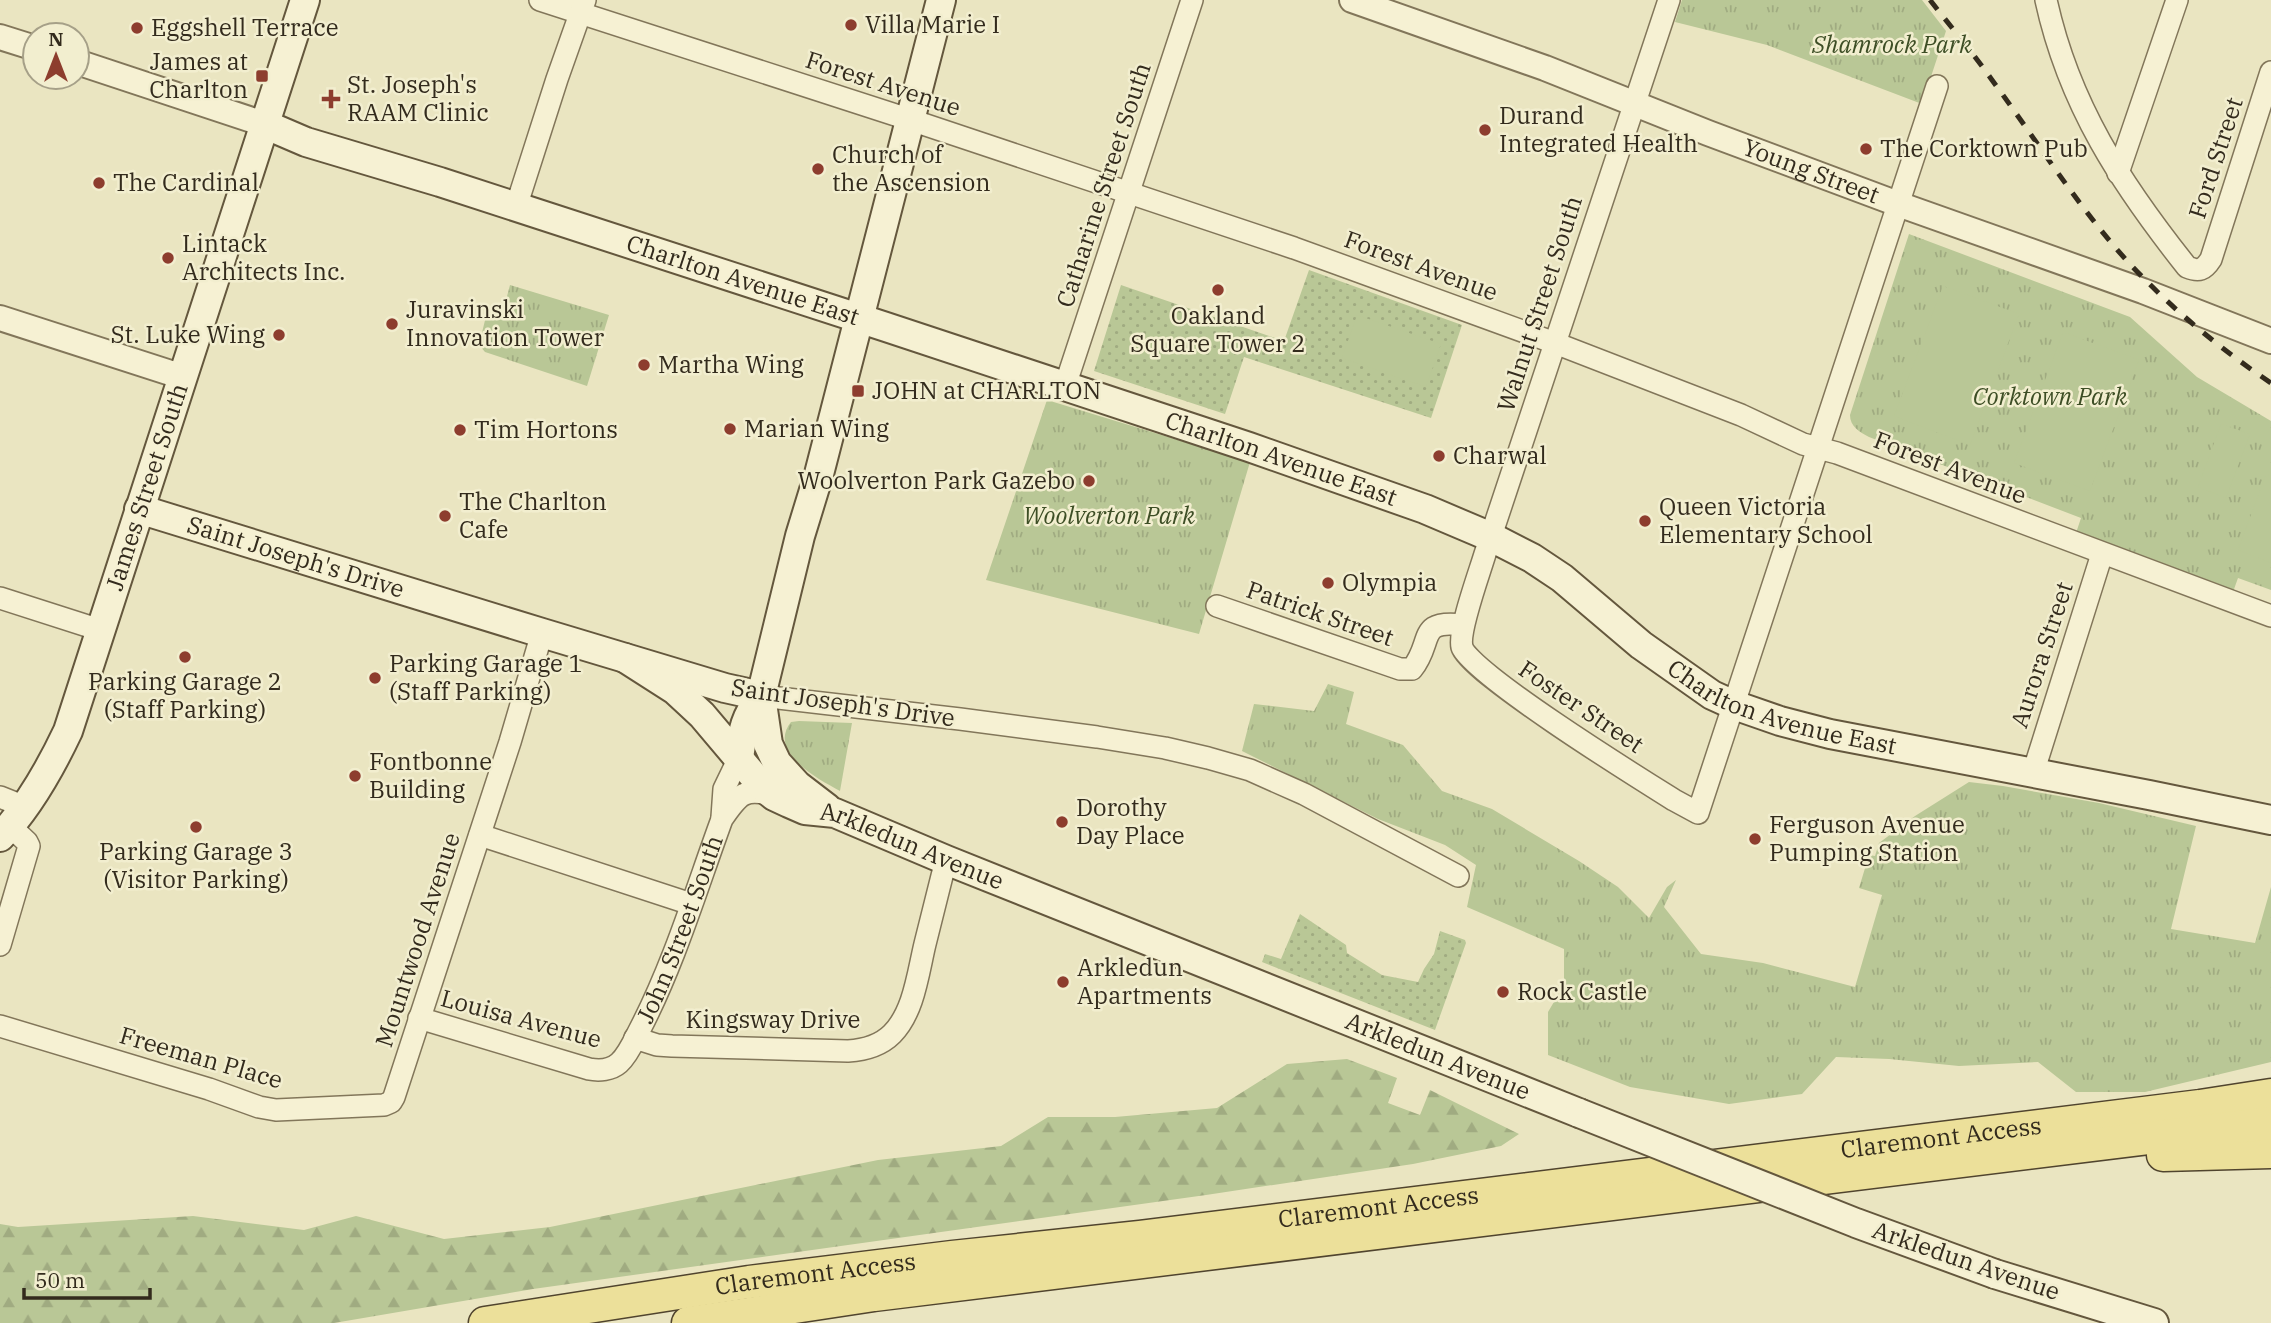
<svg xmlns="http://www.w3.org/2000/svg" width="2271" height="1323" viewBox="0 0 2271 1323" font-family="'IBM Plex Serif',serif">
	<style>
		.grass { fill: url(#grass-dots) }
		.forest { fill: url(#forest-firs) }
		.park { fill: url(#park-tufts) }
		.garden { fill: #b9c796 }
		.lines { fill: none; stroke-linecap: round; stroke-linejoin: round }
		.minor-casing { stroke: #82765a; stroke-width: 24 }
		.tertiary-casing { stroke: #82765a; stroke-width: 28 }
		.secondary-casing { stroke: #64573d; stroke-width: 32 }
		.primary-casing { stroke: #50442e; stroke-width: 35 }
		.minor { stroke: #f6f1d3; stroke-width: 21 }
		.tertiary { stroke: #f6f1d3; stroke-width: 24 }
		.secondary { stroke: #f6f1d3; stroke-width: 28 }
		.primary { stroke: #ece09a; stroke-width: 32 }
		.rail { stroke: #332b1d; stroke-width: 5; stroke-dasharray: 12 12; stroke-linecap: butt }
		.secondary-bridge-casing { stroke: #64573d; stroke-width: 32; stroke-linecap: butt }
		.secondary-bridge { stroke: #f6f1d3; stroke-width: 28 }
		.poi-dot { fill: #8d3d2e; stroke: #f2eecf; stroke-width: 2.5 }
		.labels { text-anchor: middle; stroke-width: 5; stroke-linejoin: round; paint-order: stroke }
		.poi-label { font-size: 24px; fill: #332b1d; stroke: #f2eecf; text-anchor: start }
		.park-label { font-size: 24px; font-style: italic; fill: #3d4e25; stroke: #f2eecf }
		.street-label { font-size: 24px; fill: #332b1d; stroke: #f2eecf }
	</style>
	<defs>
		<pattern id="grass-dots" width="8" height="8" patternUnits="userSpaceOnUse" patternTransform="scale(1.75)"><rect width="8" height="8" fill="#b9c796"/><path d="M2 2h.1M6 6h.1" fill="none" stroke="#a0ab81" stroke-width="1.8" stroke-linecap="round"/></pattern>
		<pattern id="forest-firs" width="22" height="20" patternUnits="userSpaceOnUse" patternTransform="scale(1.75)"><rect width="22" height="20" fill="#b9c796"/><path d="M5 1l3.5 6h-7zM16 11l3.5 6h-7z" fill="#a0ab81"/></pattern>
		<pattern id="park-tufts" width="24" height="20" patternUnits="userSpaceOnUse" patternTransform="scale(1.75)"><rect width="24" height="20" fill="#b9c796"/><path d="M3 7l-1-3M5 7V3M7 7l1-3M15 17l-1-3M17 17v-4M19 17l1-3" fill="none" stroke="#a0ab81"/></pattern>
	</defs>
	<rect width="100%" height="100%" fill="#eae5c1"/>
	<path class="grass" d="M1309 270 1462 325 1431 418 1244 357 1225 414 1094 371 1121 285 1284 341Z
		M1300 914 1346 945 1347 953 1382 975 1418 982 1424 969 1434 954 1440 931 1465 940 1466 943 1435 1030 1262 962 1265 954 1281 959Z"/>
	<path class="forest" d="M1347 1059 1397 1078 1388 1103 1420 1115 1430 1090 1519 1134 1501 1146 1413 1164 1206 1195 533 1289 334 1323H0V1224L18 1227 193 1216 304 1230 356 1216 444 1239 550 1227 878 1160 1001 1146 1048 1117H1115L1217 1108 1287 1064Z"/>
	<path class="park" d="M1682 0H1922L1946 31 1922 104 1767 45 1675 22Z
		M1909 234 2130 317 2197 377 2271 421V590L2238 578 2233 592 2076 533 2081 518 1869 437C1859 432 1850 426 1850 415Z
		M510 285 609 315 587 386 485 352 479 345 487 312 502 315Z
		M1047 400 1250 462 1199 634 986 580Z
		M1328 684 1354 692 1346 724 1403 745 1442 791 1492 809 1579 861 1618 887 1649 918 1667 887 1676 880 1664 907 1701 954 1763 963 1855 987 1882 895 1859 888 1869 855 1875 856 1879 843 1915 816 1969 782 2003 786 2099 803 2196 826 2171 929 2255 943 2271 887V1062L2145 1092H2076L2038 1062 1959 1066 1889 1059 1836 1057 1802 1094 1729 1104 1630 1087 1548 1055V1012L1564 985V949L1467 907 1476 865 1445 845 1378 819 1242 751 1254 704 1314 711Z
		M799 721 852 723 840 791C818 779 767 752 791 722Z"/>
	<path class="garden" d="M1943 286 2019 314 1970 445 1894 416Z
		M1357 315 1441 344 1426 387 1342 358Z
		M2063 332 2139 360 2090 491 2014 463Z
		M2221 424 2250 434 2226 498 2198 487Z
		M2266 474 2271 476V563L2238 550Z"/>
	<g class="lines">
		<defs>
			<g id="minor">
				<path d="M540 0 911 120 1294 248 1555 343 1741 415 1803 444 1837 453 2271 616"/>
				<path d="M1669 0 1485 554C1479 574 1458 631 1462 647 1468 672 1642 780 1674 800L1698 813 1937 86"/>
				<path d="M2046 0C2069 105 2121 184 2187 267 2199 272 2204 270 2211 259L2271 72"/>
				<path d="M2118 173 2177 0"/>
				<path d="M516 207 557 79 585 0"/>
				<path d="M1065 386 1192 0"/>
				<path d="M0 598 100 630"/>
				<path d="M1217 606 1400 669H1412C1434 642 1416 619 1463 625"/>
				<path d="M761 696 960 719 1097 737 1165 748 1208 758 1250 770 1304 794 1458 876"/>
				<path d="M2033 773 2102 554"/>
				<path d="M0 797 25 807"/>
				<path d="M722 817 724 789 739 758"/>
				<path d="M480 835 691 904"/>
				<path d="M0 945 29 846 27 842 10 826"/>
				<path id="s1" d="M419 1018 589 1069C599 1071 611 1070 619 1063 628 1055 634 1041 639 1031 674 964 696 890 722 819 738 796 744 786 774 796"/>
				<path d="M0 1026 209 1089 259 1107 276 1110 384 1105 391 1102 394 1097 510 742 542 633"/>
				<path d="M635 1038 657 1045 672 1046 848 1051C864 1050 880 1046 892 1034 914 1012 918 973 925 944 932 916 939 888 946 860"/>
			</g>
			<g id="tertiary">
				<path id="s2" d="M1352 0 1545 68 1708 133 1898 204 2143 291 2271 341"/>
				<path d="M0 37 35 48"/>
				<path d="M77 62 264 124"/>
				<path d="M0 318 183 377"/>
			</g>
			<g id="secondary">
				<path id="s3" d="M264 124 306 142 440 182 886 327 1249 447 1425 509 1491 537 1532 558 1562 578 1641 645 1712 695 1734 705 1780 721 1830 734 2149 795 2271 820"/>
				<path id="s4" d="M139 509 542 633 725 688 761 696"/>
				<path id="s5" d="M625 658 675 690 688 702 702 715 762 786 774 796 789 803 805 810 835 813 946 860 1579 1113"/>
				<path d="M739 758C743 730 744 719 761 696"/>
				<path d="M827 808 797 785 777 763 768 744 761 696 800 536 819 474 941 0"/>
				<path id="s6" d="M0 837C29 807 50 769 68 731L305 0"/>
				<path d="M1995 1274 2154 1323"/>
			</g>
			<g id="primary">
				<path d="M2163 1155 2271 1152"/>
				<path id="s7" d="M485 1323 749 1282 952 1257 1140 1237 2200 1106 2271 1095"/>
				<path d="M688 1323 874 1295 2271 1123"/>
			</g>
		</defs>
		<use href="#minor" class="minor-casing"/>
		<use href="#tertiary" class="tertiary-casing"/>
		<use href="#secondary" class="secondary-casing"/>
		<use href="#primary" class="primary-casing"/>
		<use href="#minor" class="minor"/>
		<use href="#tertiary" class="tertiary"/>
		<use href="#secondary" class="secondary"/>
		<use href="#primary" class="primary"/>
		<path class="rail" d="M1930 0C1951 27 1973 53 1992 80 2037 141 2078 207 2129 263 2172 309 2219 348 2271 383"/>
		<defs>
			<path id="secondary-bridge" d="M1579 1113 1856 1223 1995 1274"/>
		</defs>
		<use href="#secondary-bridge" class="secondary-bridge-casing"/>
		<use href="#secondary-bridge" class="secondary-bridge"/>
	</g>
	<g class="poi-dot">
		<circle cx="851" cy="25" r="7"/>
		<circle cx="137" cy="28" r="7"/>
		<rect x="255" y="69" width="14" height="14" rx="3.5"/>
		<path d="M327.5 88.5h7v7h7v7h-7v7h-7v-7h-7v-7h7z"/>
		<circle cx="1485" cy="130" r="7"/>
		<circle cx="1866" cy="149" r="7"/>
		<circle cx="818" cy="169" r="7"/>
		<circle cx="99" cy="183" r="7"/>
		<circle cx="168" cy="258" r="7"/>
		<circle cx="1218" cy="290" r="7"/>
		<circle cx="392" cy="324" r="7"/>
		<circle cx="279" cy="335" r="7"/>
		<circle cx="644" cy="365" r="7"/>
		<rect x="851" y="384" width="14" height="14" rx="3.5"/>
		<circle cx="730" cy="429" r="7"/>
		<circle cx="460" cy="430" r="7"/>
		<circle cx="1439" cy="456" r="7"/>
		<circle cx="1089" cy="481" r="7"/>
		<circle cx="445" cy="516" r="7"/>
		<circle cx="1645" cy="521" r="7"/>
		<circle cx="1328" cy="583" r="7"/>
		<circle cx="185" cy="657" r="7"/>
		<circle cx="375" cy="678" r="7"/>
		<circle cx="355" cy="776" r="7"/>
		<circle cx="1062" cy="822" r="7"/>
		<circle cx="196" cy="827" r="7"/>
		<circle cx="1755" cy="839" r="7"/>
		<circle cx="1063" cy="982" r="7"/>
		<circle cx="1503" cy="992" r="7"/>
	</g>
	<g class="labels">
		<g class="poi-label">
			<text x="865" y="33">Villa Marie I</text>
			<text x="151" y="36">Eggshell Terrace</text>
			<text x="248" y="70" text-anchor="end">James at<tspan x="248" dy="28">Charlton</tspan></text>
			<text x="347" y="93">St. Joseph's<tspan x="347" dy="28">RAAM Clinic</tspan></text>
			<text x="1499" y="124">Durand<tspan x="1499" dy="28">Integrated Health</tspan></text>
			<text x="1880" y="157">The Corktown Pub</text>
			<text x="832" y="163">Church of<tspan x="832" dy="28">the Ascension</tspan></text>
			<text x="113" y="191">The Cardinal</text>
			<text x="182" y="252">Lintack<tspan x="182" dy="28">Architects Inc.</tspan></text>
			<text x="406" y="318">Juravinski<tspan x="406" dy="28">Innovation Tower</tspan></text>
			<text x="1218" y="324" text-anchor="middle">Oakland<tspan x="1218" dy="28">Square Tower 2</tspan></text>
			<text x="265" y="343" text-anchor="end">St. Luke Wing</text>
			<text x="658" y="373">Martha Wing</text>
			<text x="872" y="399">JOHN at CHARLTON</text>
			<text x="744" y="437">Marian Wing</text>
			<text x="474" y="438">Tim Hortons</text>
			<text x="1453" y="464">Charwal</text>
			<text x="1075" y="489" text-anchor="end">Woolverton Park Gazebo</text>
			<text x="459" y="510">The Charlton<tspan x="459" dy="28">Cafe</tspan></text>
			<text x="1659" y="515">Queen Victoria<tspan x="1659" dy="28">Elementary School</tspan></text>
			<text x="1342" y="591">Olympia</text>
			<text x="389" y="672">Parking Garage 1<tspan x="389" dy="28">(Staff Parking)</tspan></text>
			<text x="185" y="690" text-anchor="middle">Parking Garage 2<tspan x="185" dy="28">(Staff Parking)</tspan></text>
			<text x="369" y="770">Fontbonne<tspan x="369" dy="28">Building</tspan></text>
			<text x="1076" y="816">Dorothy<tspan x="1076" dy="28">Day Place</tspan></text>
			<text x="1769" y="833">Ferguson Avenue<tspan x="1769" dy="28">Pumping Station</tspan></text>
			<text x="196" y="860" text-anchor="middle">Parking Garage 3<tspan x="196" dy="28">(Visitor Parking)</tspan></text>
			<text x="1077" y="976">Arkledun<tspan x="1077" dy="28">Apartments</tspan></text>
			<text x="1517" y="1000">Rock Castle</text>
		</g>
		<g class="park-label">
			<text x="1892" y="53">Shamrock Park</text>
			<text x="2050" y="405">Corktown Park</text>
			<text x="1109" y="524">Woolverton Park</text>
		</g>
		<g class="street-label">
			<text transform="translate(883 84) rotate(18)" y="8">Forest Avenue</text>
			<text transform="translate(2216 158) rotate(-72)" y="8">Ford Street</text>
			<text dy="8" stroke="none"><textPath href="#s2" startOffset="490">Young Street</textPath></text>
			<text transform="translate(1104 185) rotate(-72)" y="8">Catharine Street South</text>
			<text transform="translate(1421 266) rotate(20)" y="8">Forest Avenue</text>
			<text dy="8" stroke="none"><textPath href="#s3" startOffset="504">Charlton Avenue East</textPath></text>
			<text transform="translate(1540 304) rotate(-72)" y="8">Walnut Street South</text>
			<text dy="8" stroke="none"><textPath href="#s3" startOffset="1071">Charlton Avenue East</textPath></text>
			<text transform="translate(1950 468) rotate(21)" y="8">Forest Avenue</text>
			<text dy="8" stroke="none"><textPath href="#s6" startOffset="383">James Street South</textPath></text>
			<text dy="8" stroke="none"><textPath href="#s4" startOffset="164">Saint Joseph's Drive</textPath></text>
			<text transform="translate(1320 614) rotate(19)" y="8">Patrick Street</text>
			<text transform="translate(2042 655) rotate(-72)" y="8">Aurora Street</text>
			<text transform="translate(843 703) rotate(8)" y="8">Saint Joseph's Drive</text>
			<text dy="8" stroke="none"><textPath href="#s3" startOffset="1638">Charlton Avenue East</textPath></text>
			<text transform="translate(1581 707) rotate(34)" y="8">Foster Street</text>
			<text dy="8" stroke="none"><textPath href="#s5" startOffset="352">Arkledun Avenue</textPath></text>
			<text dy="8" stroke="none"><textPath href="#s1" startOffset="357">John Street South</textPath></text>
			<text transform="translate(418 940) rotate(-72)" y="8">Mountwood Avenue</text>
			<text transform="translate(521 1019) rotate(15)" y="8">Louisa Avenue</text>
			<text x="773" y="1028">Kingsway Drive</text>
			<text dy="8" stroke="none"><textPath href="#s5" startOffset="919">Arkledun Avenue</textPath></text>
			<text transform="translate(201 1058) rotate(16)" y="8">Freeman Place</text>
			<text dy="8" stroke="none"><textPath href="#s7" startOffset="1468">Claremont Access</textPath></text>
			<text dy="8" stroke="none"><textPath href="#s7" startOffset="901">Claremont Access</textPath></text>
			<text transform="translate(1966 1261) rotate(19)" y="8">Arkledun Avenue</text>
			<text dy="8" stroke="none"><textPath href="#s7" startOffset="334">Claremont Access</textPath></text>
		</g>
	</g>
	<g transform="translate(56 56)"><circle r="33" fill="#f2eecf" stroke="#a6a088" stroke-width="2"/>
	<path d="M0-5L12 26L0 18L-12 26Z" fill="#8d3d2e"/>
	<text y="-10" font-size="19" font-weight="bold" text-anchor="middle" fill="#332b1d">N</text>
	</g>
	<path d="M24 1288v10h126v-10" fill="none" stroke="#332b1d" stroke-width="3.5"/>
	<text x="35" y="1288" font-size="21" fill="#332b1d" stroke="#f2eecf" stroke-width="5" paint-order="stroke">50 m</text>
</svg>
